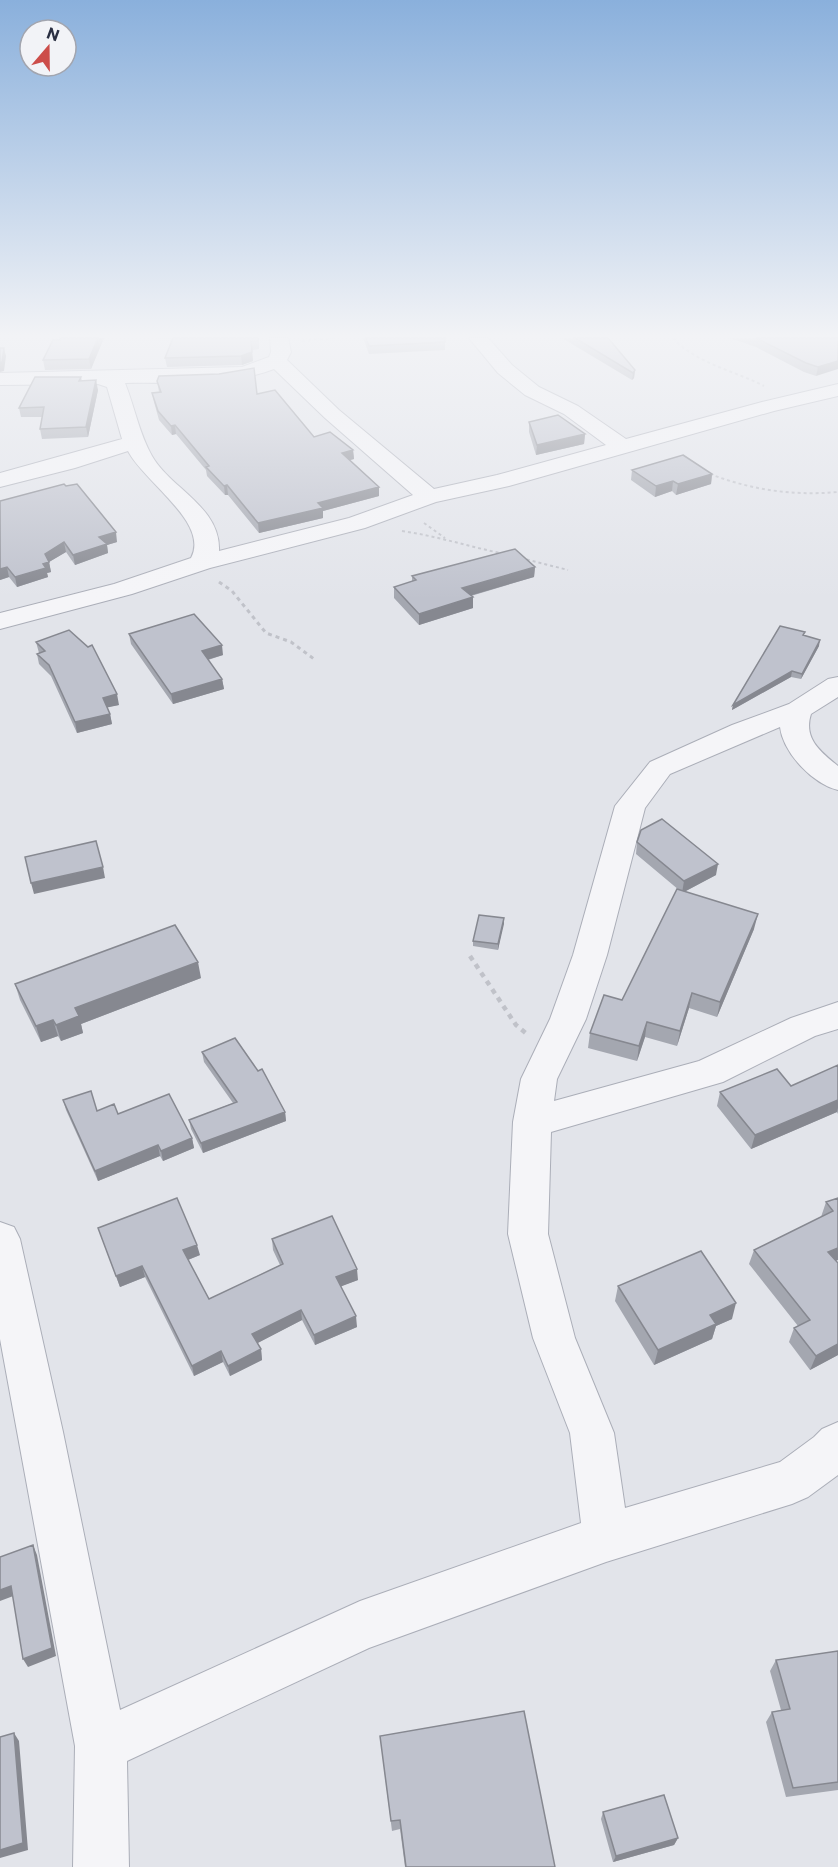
<svg xmlns="http://www.w3.org/2000/svg" width="838" height="1867" viewBox="0 0 838 1867" font-family="Commissioner,sans-serif">
	<style>
		.lines { fill: none; stroke-linecap: round; stroke-linejoin: round }
		.minor-casing { stroke: #abaeb8; stroke-width: 2 }
		.path-far2 { stroke: #c0c2c9; stroke-width: 2; stroke-dasharray: 3 3; stroke-linecap: butt }
		.path-far1 { stroke: #c0c2c9; stroke-width: 3; stroke-dasharray: 4 4; stroke-linecap: butt }
		.path { stroke: #c0c2c9; stroke-width: 4.5; stroke-dasharray: 5 5; stroke-linecap: butt }
		.minor { fill: #f5f5f8; fill-rule: evenodd }
		.wall { fill: #a4a7b0 }
		.shaded-wall { fill: #868890 }
		.building { fill: #bfc2cd; stroke: #868890; stroke-width: 1.5 }
	</style>
	<rect width="100%" height="100%" fill="#e2e4ea"/>
	<g class="lines">
		<defs>
			<path id="minor" d="M270 338H288L291 352 287 360 339 410 434 489 497 475 606 445 564 414 525 395 498 373 469 338H488L512 365 539 387 578 406 626 439 762 402 838 384V396L774 411 509 486 436 502 365 528 210 568 132 594 0 629V613L114 584 191 558C210 523 144 482 128 451L75 468 0 487V473L122 439 107 387 98 384 0 385V373L242 367 269 357 271 352ZM274 369 325 418 413 495 349 518 219 551C221 507 171 489 152 456 139 433 135 408 125 383 175 382 227 387 274 369Z
				M838 677V697L811 714C803 739 821 752 838 766V790C813 784 783 753 780 727L670 774 645 808 607 955 586 1019 557 1079 554 1101 699 1061 791 1018 838 1002V1029L815 1036 723 1082 551 1132 548 1234 575 1338 614 1433 625 1508 780 1462 814 1437 822 1429 838 1422V1475L808 1497 792 1504 606 1562 369 1648 127 1761 129 1867H73L75 1746 0 1339V1222L14 1227 20 1239 63 1432 120 1710 360 1601 581 1523 570 1433 533 1338 508 1234 513 1122 521 1079 550 1019 573 955 615 806 650 762 732 725 789 704 828 679Z"/>
		</defs>
		<use href="#minor" class="minor-casing"/>
		<path class="path-far2" d="M673 338C697 364 733 370 764 386
			M302 341 336 338
			M710 474C752 490 793 496 838 492
			M424 523 445 538
			M402 531C437 536 470 547 505 554
			M521 558 568 570"/>
		<path class="path-far1" d="M219 582 232 591 266 633 291 642 314 659"/>
		<path class="path" d="M470 956 516 1025 527 1034"/>
		<use href="#minor" class="minor"/>
	</g>
	<path class="wall" d="M104 338 91 369 45 370 43 360 60 340Z
		M154 338H259V349L252 350 253 361 242 365 167 367 165 358 172 339Z
		M363 338H445V350L369 354Z
		M562 338H608L635 370 634 378 632 380Z
		M730 338H838L816 376 804 372 756 347Z
		M81 377 82 381 98 390 88 437 42 439 40 429 42 417H21L19 408Z
		M157 381 257 394 314 437 353 450 354 459 350 460 379 487V496L323 511V518L259 533 228 495H225L207 476 206 470 176 434 172 435 159 420 154 402 152 393 159 392Z
		M529 422 585 434 584 444 536 455 529 432Z
		M632 470 712 474 711 484 676 495 672 491 655 497 631 480Z
		M0 501 117 542 107 545 108 553 75 565 66 552 49 562 51 572 47 573 48 577 17 587 9 577 0 580Z
		M535 567 534 577 471 596 473 608 419 625 394 598V587L412 582V576Z
		M129 634 223 655 208 660 222 679 224 689 173 704 131 644Z
		M804 635 819 646 801 679 791 677 732 710 733 705Z
		M36 642 119 705 107 707 110 714 112 724 77 733 51 676 39 664 37 654 39 653Z
		M637 842 716 875 684 892 754 929 717 1017 689 1008 677 1046 645 1037 637 1061 588 1048 590 1033 622 1000 679 890 636 854Z
		M504 918 498 950 473 946V941Z
		M201 978 81 1024 83 1033 61 1041 58 1036 41 1042 20 1000 15 984Z
		M202 1052 258 1071 285 1112 286 1121 203 1153 191 1129 189 1120 233 1103 204 1062Z
		M838 1065V1114L837 1112 751 1149 717 1106 720 1092 791 1086Z
		M63 1100 97 1111 118 1114 192 1138 194 1148 163 1161 160 1156 98 1181 66 1110Z
		M838 1198 836 1261 838 1263V1355L810 1370 789 1342 794 1328 798 1326 749 1264 754 1250 821 1217 826 1202Z
		M98 1228 200 1255 188 1260 209 1299 280 1265 273 1250 272 1239 358 1280 341 1286 357 1327 315 1345 302 1320 257 1343 261 1349 262 1360 230 1376 223 1362 194 1376 145 1277 120 1287Z
		M618 1286 732 1319 716 1326 712 1339 654 1365 615 1301Z
		M838 1651V1790L786 1797 766 1722 772 1712 781 1710 770 1671 776 1660Z
		M380 1736 555 1867H405L400 1829 392 1831Z
		M603 1812 678 1838 674 1845 613 1862 601 1819Z"/>
	<path class="shaded-wall" d="M98 338H104L91 369 89 359Z
		M4 348 6 356 4 371 0 372V363Z
		M252 352 253 361 242 365 241 356Z
		M838 361V369L816 376 818 367Z
		M635 370 634 378 632 380 633 373Z
		M96 380 98 390 88 437 86 427Z
		M175 425 176 434 172 435 171 426Z
		M585 434 584 444 536 455 537 445Z
		M353 450 354 459 342 462V453Z
		M712 474 711 484 676 495 678 484Z
		M673 481 672 491 655 497 656 486Z
		M227 485 228 495H225L224 486Z
		M379 487V496L323 511V518L259 533 258 523 318 503Z
		M116 532 117 542 107 545 108 553 75 565 73 555 99 537Z
		M64 542 66 552 49 562 51 572 47 573 48 577 17 587 15 577 45 554Z
		M7 567 9 577 0 580V569Z
		M535 567 534 577 462 598V588Z
		M473 597V608L419 625V614Z
		M820 640 819 646 801 679 802 674Z
		M222 645 223 655 203 661 202 651Z
		M792 671 791 677 732 710 733 705Z
		M222 679 224 689 173 704 171 694Z
		M117 694 119 705 105 708 103 698Z
		M110 714 112 724 77 733 75 722Z
		M718 864 716 875 682 893 684 881Z
		M103 867 105 878 34 894 31 883Z
		M758 914 754 929 717 1017 720 1002Z
		M504 918V924L498 950V944Z
		M198 962 201 978 81 1024 83 1033 61 1041 56 1025 75 1008Z
		M692 993 689 1008 677 1046 680 1031Z
		M53 1020 58 1036 41 1042 36 1026Z
		M647 1022 645 1037 637 1061 639 1046Z
		M838 1100V1108L837 1112 751 1149 755 1135Z
		M285 1112 286 1121 203 1153 201 1143Z
		M192 1138 194 1148 163 1161 161 1151Z
		M158 1145 160 1156 98 1181 95 1171Z
		M197 1245 200 1255 185 1261 183 1250Z
		M838 1248V1260L823 1266 828 1252Z
		M142 1266 145 1277 120 1287 116 1276Z
		M357 1269 358 1280 337 1288 336 1277Z
		M736 1303 732 1319 716 1326 712 1339 654 1365 658 1350 710 1315Z
		M301 1310 302 1320 254 1345 252 1334Z
		M356 1316 357 1327 315 1345 314 1335Z
		M838 1344V1355L810 1370 816 1356Z
		M261 1349 262 1360 230 1376 228 1366Z
		M221 1351 223 1362 194 1376 192 1366Z
		M33 1545 37 1555 56 1656 28 1667 23 1659Z
		M11 1586 16 1595 0 1601V1590Z
		M14 1733 19 1741 28 1850 0 1858V1850Z
		M678 1838 674 1845 613 1862 616 1856Z"/>
	<path class="building" d="M60 338H98L89 359 43 360 53 340H60Z
		M173 338H258V341H251L252 352 241 356 165 358Z
		M366 338H445V342L369 346Z
		M575 338H608L635 370 633 373Z
		M756 338H838V361L818 367 806 363Z
		M0 348H4L2 362 0 363Z
		M254 368 257 394 275 390 314 437 330 432 353 450 342 453 379 487 318 503 323 508 258 523 227 485 224 486 206 467 209 466 175 425 171 426 158 411 152 393 161 392 157 381 159 376 219 374Z
		M35 377H81L79 381 96 380 86 427 40 429 44 407 19 408Z
		M558 415 585 434 537 445 529 422Z
		M683 455 712 474 678 484 673 481 656 486 632 470Z
		M64 484 66 486 77 484 116 532 99 537 107 544 73 555 64 542 45 554 49 562 43 564 46 568 15 577 7 567 0 569V501Z
		M515 549 535 567 462 588 473 597 419 614 394 587 416 580 412 576Z
		M194 614 222 645 202 651 222 679 171 694 129 634Z
		M780 626 805 632 803 635 820 640 802 674 792 671 733 705Z
		M69 630 88 647 92 645 117 694 103 698 110 714 75 722 49 665 37 654 45 651 36 642Z
		M662 819 718 864 684 881 637 842 641 830Z
		M96 841 103 867 31 883 25 857Z
		M677 889 758 914 720 1002 692 993 680 1031 647 1022 639 1046 590 1033 604 995 622 1000Z
		M479 915 504 918 498 944 473 941Z
		M175 925 198 962 75 1008 79 1016 56 1025 53 1020 36 1026 15 984Z
		M235 1038 258 1071 262 1069 285 1112 201 1143 189 1120 237 1102 202 1052Z
		M838 1065V1100L755 1135 720 1092 777 1069 791 1086Z
		M91 1091 97 1111 114 1104 118 1114 169 1094 192 1138 161 1151 158 1145 95 1171 63 1100Z
		M177 1198 197 1245 183 1250 209 1299 283 1264 272 1239 332 1216 357 1269 336 1277 356 1316 314 1335 301 1310 252 1334 261 1349 228 1366 221 1351 192 1366 142 1266 116 1276 98 1228Z
		M838 1198V1248L828 1252 838 1263V1344L816 1356 794 1328 810 1320 754 1250 833 1211 826 1202Z
		M701 1251 736 1303 710 1315 716 1324 658 1350 618 1286Z
		M33 1545 52 1648 23 1659 11 1586 0 1590V1557Z
		M838 1651V1782L793 1788 772 1712 790 1709 776 1660Z
		M524 1711 555 1867H406L400 1820 391 1821 380 1736Z
		M14 1733 23 1843 0 1850V1737Z
		M664 1795 678 1838 616 1856 603 1812Z"/>
	<linearGradient id="sky" x2="0" y2="1"><stop stop-color="#8ab0dc"/><stop offset="0.56" stop-color="#f2f3f6"/><stop offset="1" stop-color="#f2f3f6" stop-opacity="0"/></linearGradient>
	<rect width="838" height="599" fill="url(#sky)"/>
	<g transform="translate(48 48) rotate(20)"><circle r="28" fill="#f2f3f7" stroke="#a2a5af" stroke-width="1.5"/>
	<path d="M0-4.5L10 22L0 15L-10 22Z" fill="#cc4d4a"/>
	<text y="-9" font-size="16" font-weight="bold" text-anchor="middle" fill="#2a2f42">N</text>
	</g>
</svg>
